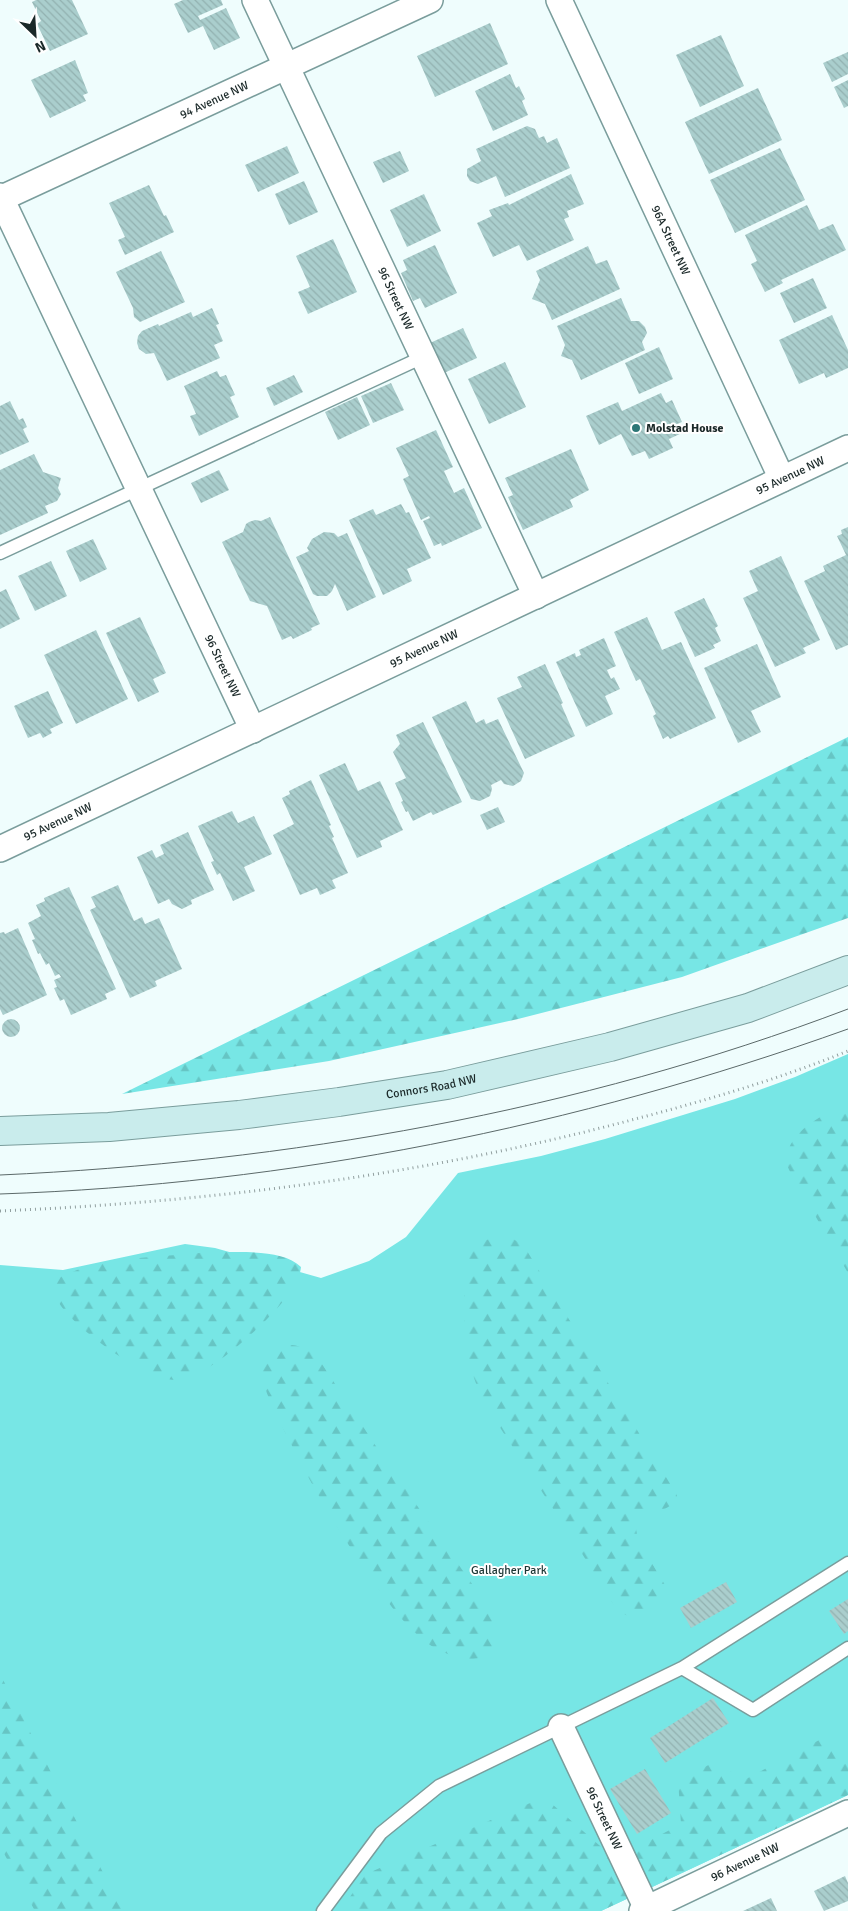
<svg xmlns="http://www.w3.org/2000/svg" width="848" height="1911" viewBox="0 0 848 1911" font-family="Signika,sans-serif">
	<style>
		.green { fill: #77e6e5 }
		.forest { fill: url(#forest-firs) }
		.building { fill: url(#building-back-hatch) }
		.lines { fill: none; stroke-linecap: round; stroke-linejoin: round }
		.lane-casing { stroke: #7a9d9c; stroke-width: 15 }
		.street-casing { stroke: #7a9d9c; stroke-width: 28 }
		.secondary-casing { stroke: #7a9d9c; stroke-width: 30 }
		.path { stroke: #919f9f; stroke-width: 3; stroke-dasharray: 1 4; stroke-linecap: butt }
		.lane { stroke: #fff; stroke-width: 12 }
		.street { stroke: #fff; stroke-width: 25 }
		.secondary { stroke: #c9ecec; stroke-width: 28 }
		.tram { stroke: #5b6969; stroke-width: 1 }
		.poi-dot { fill: #2c7676; stroke: #fff; stroke-width: 2 }
		.labels { text-anchor: middle; stroke-width: 4; stroke-linejoin: round; paint-order: stroke }
		.street-label { font-size: 12px; fill: #1b2929; stroke: #fff }
		.poi-label { font-size: 12px; font-weight: bold; fill: #1b2929; stroke: #fff; text-anchor: start }
		.park-label { font-size: 12px; fill: #1d3635; stroke: #fff }
	</style>
	<defs>
		<pattern id="forest-firs" width="22" height="20" patternUnits="userSpaceOnUse" patternTransform="scale(1.25)"><rect width="22" height="20" fill="#77e6e5"/><path d="M5 1l3.5 6h-7zM16 11l3.5 6h-7z" fill="#66c5c4"/></pattern>
		<pattern id="building-back-hatch" width="6" height="6" patternUnits="userSpaceOnUse" patternTransform="scale(1.25)"><rect width="6" height="6" fill="#aacecd"/><path d="M-1 5l2 2M0 0l6 6M5-1l2 2" fill="none" stroke="#92b1b0"/></pattern>
	</defs>
	<rect width="100%" height="100%" fill="#effdfd"/>
	<path class="green" d="M848 1054V1795L601 1911H0V1265L63 1270 185 1244 215 1248 321 1278 369 1261 406 1237 458 1173 541 1156 605 1139 735 1099 795 1077Z"/>
	<path class="forest" d="M848 737V918L682 977 518 1019 329 1061 122 1094Z
		M848 1106V1273L793 1177C790 1171 786 1166 787 1159 787 1132 826 1111 848 1106Z
		M502 1236C514 1238 520 1242 527 1251L677 1495V1499C669 1513 646 1510 635 1523L638 1540 665 1585C668 1605 642 1624 624 1614 617 1610 612 1602 608 1596 579 1547 547 1500 516 1452 498 1424 477 1395 469 1362 463 1340 465 1317 464 1294 462 1266 470 1239 502 1236Z
		M212 1252C238 1253 282 1248 301 1267 300 1275 298 1281 293 1288 277 1314 210 1377 179 1380 147 1382 79 1331 61 1306 57 1300 54 1294 51 1286L58 1278 77 1270 105 1263 139 1258Z
		M283 1345C297 1344 307 1348 318 1358L385 1460 489 1608C494 1617 497 1626 496 1637 491 1675 440 1655 422 1639 400 1620 383 1596 367 1572 336 1528 309 1481 285 1432 277 1415 261 1387 262 1369 262 1356 272 1349 283 1345Z
		M0 1674 123 1911H35L0 1846Z
		M823 1738 848 1766V1795L601 1911H340L366 1874 544 1797 615 1859 681 1824 678 1779 713 1763 746 1779Z"/>
	<path class="building" d="M36 0H72L88 34 50 51 37 24 41 21 32 2Z
		M183 0H221L223 5 198 16 200 20 226 8 240 38 214 50 203 26 188 33 174 4Z
		M490 23 508 64 435 97 417 56Z
		M721 35 744 86 700 107 676 55Z
		M848 52V74L832 82 823 63Z
		M75 60 88 93 83 95 86 101 50 118 31 80Z
		M510 74 516 88 519 86 525 99 522 101 528 115 493 131 475 91Z
		M848 80V106L844 108 834 87Z
		M758 88 782 140 709 174 685 122Z
		M527 126 535 129 539 138 544 136 547 143 557 138 570 168 505 197 496 176 478 184 470 181 467 176V169L481 161 476 149Z
		M287 146 299 173 258 192 245 165Z
		M780 148 805 200 735 233 710 180Z
		M400 151 409 171 383 183 373 162Z
		M571 174 584 204 567 211 569 217 564 219 574 240 527 261 519 245 493 257 477 223 492 216 489 210 508 203 509 205Z
		M304 181 318 212 289 225 275 194Z
		M149 185 164 216 166 215 174 232 125 255 118 240 125 237 109 203Z
		M424 194 441 231 407 247 390 210Z
		M807 205 819 230 833 224 846 250 781 280 783 283 765 292 751 264 757 261 745 235Z
		M333 239 357 292 308 314 298 292 310 287 296 256Z
		M435 245 457 293 425 308 420 298 413 301 401 273 407 270 403 260Z
		M588 246 596 264 607 260 620 289 552 320 545 304 532 299 540 280 536 271Z
		M161 251 185 302 140 322 134 317 133 308 116 272Z
		M813 278 827 308 794 323 780 293Z
		M621 298 631 321H639L645 327 647 333 642 342 645 350 581 380 572 360 561 356 565 345 557 326Z
		M212 308 219 324 216 325 223 341 214 345 220 358 167 381 154 353 146 354 139 349 137 343 138 336 142 331 158 324 159 326 191 312 193 317Z
		M832 315 848 350V368L826 378 824 373 799 384 779 340Z
		M463 328 477 358 444 373 430 343Z
		M659 347 673 379 639 394 625 363Z
		M505 362 526 407 489 424 468 379Z
		M217 371 220 377 226 375 235 395 230 397 239 417 199 436 190 416 196 414 184 386Z
		M294 375 303 392 274 406 266 388Z
		M391 383 404 410 373 423 361 396Z
		M661 393 666 403 672 400 682 422 677 424 682 433 669 439 673 448 649 459 645 451 632 456 621 434 599 445 586 416 618 402 622 411Z
		M357 397 370 425 338 440 325 412Z
		M10 401 19 420 23 418 27 427 23 429 29 442 0 455V406Z
		M436 430 453 467 444 471 454 493 464 488 482 528 442 546 441 543 434 546 423 521 430 518 429 516 421 520 403 479 409 476 396 448Z
		M571 449 589 490 570 500 573 507 523 530 508 497 513 495 505 478Z
		M34 454 43 472 61 478 58 488 61 494 57 501 45 506 48 513 0 535V470Z
		M219 470 229 490 201 503 191 483Z
		M401 504 406 513 409 512 431 558 407 569 412 581 383 595 349 520 373 509 376 515Z
		M270 517 320 624 311 628 312 630 293 639 291 636 282 640 267 606 250 601 222 542 243 532 246 524 249 522 255 520 261 521Z
		M848 527V645L836 650 804 581 825 571 823 566 846 555 837 536 842 534 841 530Z
		M324 532 334 533 338 537 347 533 376 597 347 611 335 584 332 591 327 596H317L313 594 296 557 309 551 307 548 312 539Z
		M93 539 107 569 80 582 66 551Z
		M781 556 820 640 803 648 806 653 775 667 743 598 758 591 749 571Z
		M51 561 67 596 35 611 18 576Z
		M6 589 20 619 0 629V592Z
		M704 598 718 626 715 628 721 641 713 645 715 648 695 657 674 612Z
		M140 617 166 673 153 679 159 692 138 702 106 633Z
		M647 617 662 650 681 642 716 718 670 739 668 736 663 739 653 716 656 714 640 679 636 681 614 632Z
		M96 630 128 699 76 724 44 655Z
		M604 638 616 666 607 670 611 679 614 677 620 689 605 696 613 714 586 727 556 662 575 653 576 657 581 655 579 650Z
		M757 644 781 697 751 711 761 732 738 743 704 668Z
		M545 664 563 703 561 704 575 736 525 759 497 698 522 687 517 677Z
		M48 691 63 723 50 729 52 733 43 738 40 733 28 738 14 706Z
		M466 701 476 723 484 719 486 724 498 719 524 773 521 781 513 786 504 784 501 780 491 785 492 789 490 796 480 801 471 799 432 717Z
		M423 722 462 802 433 815 431 812 413 821 408 811 406 812 401 802 403 801 395 783 406 778 393 752 400 744 396 735Z
		M345 763 358 791 380 781 403 830 380 841 382 847 357 858 319 775Z
		M311 780 331 825 329 826 334 837 332 838 348 873 332 880 336 888 320 895 317 888 300 895 273 835 294 824 282 798 290 794 289 791Z
		M498 807 505 822 487 830 480 815Z
		M232 811 238 823 254 816 272 854 244 867 255 891 233 901 220 873 217 875 211 862 214 861 198 826Z
		M188 832 214 890 191 900 192 904 182 909 172 904 169 899 158 904 137 857 152 850 156 858 164 854 160 845Z
		M118 885 134 921 142 917 145 924 159 918 182 969 155 981 157 986 130 998 90 910 96 907 91 897Z
		M69 887 116 989 105 994 107 999 71 1015 64 999 60 1001 54 988 57 987 54 980 61 977 59 974 55 976 49 963 46 965 40 953 38 954 32 940 35 939 28 923 41 916 36 905 45 901 44 898Z
		M18 928 47 995 3 1015 0 1009V933L4 932 5 934Z
		M2 1028a9 9 0 1 1 18 0a9 9 0 1 1-18 0Z
		M726 1582 737 1602 691 1628 680 1608Z
		M848 1599V1631L844 1634 829 1611Z
		M713 1698 729 1723 665 1763 650 1738Z
		M645 1769 671 1813 637 1834 610 1789Z
		M845 1876 848 1883V1901L824 1911 814 1891Z
		M771 1898 777 1911H743Z"/>
	<g class="lines">
		<defs>
			<path id="lane" d="M0 553 423 357
				M682 1668 848 1563
				M323 1911 381 1833 439 1786 682 1668 753 1710 848 1648"/>
			<g id="street">
				<path id="s1" d="M255 0 536 596"/>
				<path id="s2" d="M559 0 782 479"/>
				<path id="s3" d="M0 196 253 730"/>
				<path id="s4" d="M0 199 430 0"/>
				<path id="s5" d="M0 849 848 448"/>
				<path id="s6" d="M561 1727 648 1911"/>
				<path id="s7" d="M642 1911 848 1813"/>
			</g>
			<g id="secondary">
				<path id="s8" d="M0 1131 109 1127 239 1115 339 1102 447 1085 610 1047 748 1008 848 970"/>
			</g>
		</defs>
		<use href="#lane" class="lane-casing"/>
		<use href="#street" class="street-casing"/>
		<use href="#secondary" class="secondary-casing"/>
		<path class="path" d="M0 1211C209 1202 417 1176 620 1123 697 1103 774 1081 848 1051"/>
		<use href="#lane" class="lane"/>
		<use href="#street" class="street"/>
		<use href="#secondary" class="secondary"/>
		<path class="tram" d="M0 1175C288 1162 577 1112 848 1009
			M0 1194C291 1184 574 1127 848 1029"/>
	</g>
	<circle class="poi-dot" cx="636" cy="428" r="5"/>
	<g class="labels">
		<g class="street-label">
			<text dy="4" stroke="none"><textPath href="#s4" startOffset="236">94 Avenue NW</textPath></text>
			<text dy="4" stroke="none"><textPath href="#s2" startOffset="265">96A Street NW</textPath></text>
			<text dy="4" stroke="none"><textPath href="#s1" startOffset="330">96 Street NW</textPath></text>
			<text dy="4" stroke="none"><textPath href="#s5" startOffset="874">95 Avenue NW</textPath></text>
			<text dy="4" stroke="none"><textPath href="#s5" startOffset="469">95 Avenue NW</textPath></text>
			<text dy="4" stroke="none"><textPath href="#s3" startOffset="520">96 Street NW</textPath></text>
			<text dy="4" stroke="none"><textPath href="#s5" startOffset="64">95 Avenue NW</textPath></text>
			<text dy="4" stroke="none"><textPath href="#s8" startOffset="434">Connors Road NW</textPath></text>
			<text dy="4" stroke="none"><textPath href="#s6" startOffset="101">96 Street NW</textPath></text>
			<text dy="4" stroke="none"><textPath href="#s7" startOffset="114">96 Avenue NW</textPath></text>
		</g>
		<g class="poi-label">
			<text x="646" y="432">Molstad House</text>
		</g>
		<g class="park-label">
			<text x="509" y="1574">Gallagher Park</text>
		</g>
	</g>
	<g transform="translate(35 35) rotate(155)" stroke="#ffffff" stroke-width="4" paint-order="stroke">
	<path d="M0-4L9 19L0 12L-9 19Z" fill="#1b2929"/>
	<text y="-8" font-size="14" font-weight="bold" text-anchor="middle" fill="#1b2929">N</text>
	</g>
</svg>
